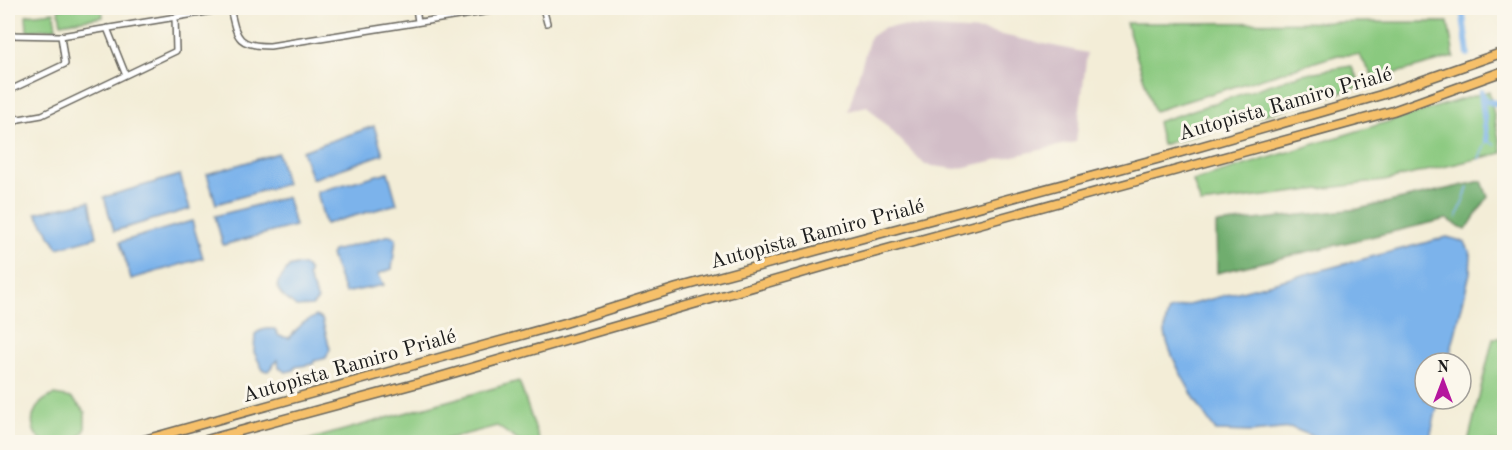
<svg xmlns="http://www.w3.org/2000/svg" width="1512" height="450" viewBox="0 0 1512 450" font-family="'Old Standard TT',serif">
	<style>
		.industrial { fill: #d2bdc7 }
		.green { fill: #8ac97f; stroke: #53724e; stroke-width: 1.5 }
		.forest { fill: #6fad6e; stroke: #466445; stroke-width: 1.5 }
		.water { fill: #7cb3eb; stroke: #4c6884; stroke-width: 1.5 }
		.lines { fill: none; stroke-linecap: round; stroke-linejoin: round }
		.stream { stroke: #7cb3eb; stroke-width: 1.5 }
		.canal { stroke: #7cb3eb; stroke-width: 6 }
		.minor-casing { stroke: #67655d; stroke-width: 8 }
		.trunk-casing { stroke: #67655d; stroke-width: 11 }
		.minor { stroke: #fff; stroke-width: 5 }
		.trunk { stroke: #f6c06b; stroke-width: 8 }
		.labels { text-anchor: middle; stroke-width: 6; stroke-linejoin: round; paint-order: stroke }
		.street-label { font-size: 21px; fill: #1c1c1c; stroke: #fbf7ec }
	</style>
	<rect width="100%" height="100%" fill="#fbf7ec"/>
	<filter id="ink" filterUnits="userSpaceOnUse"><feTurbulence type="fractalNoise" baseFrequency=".0167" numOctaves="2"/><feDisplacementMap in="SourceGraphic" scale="12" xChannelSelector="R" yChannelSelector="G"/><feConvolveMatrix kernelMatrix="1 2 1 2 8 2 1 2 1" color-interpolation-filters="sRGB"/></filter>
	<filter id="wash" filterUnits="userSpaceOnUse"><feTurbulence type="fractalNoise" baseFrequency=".008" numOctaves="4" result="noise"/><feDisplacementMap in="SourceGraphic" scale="24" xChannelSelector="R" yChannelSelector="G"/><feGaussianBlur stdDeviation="1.35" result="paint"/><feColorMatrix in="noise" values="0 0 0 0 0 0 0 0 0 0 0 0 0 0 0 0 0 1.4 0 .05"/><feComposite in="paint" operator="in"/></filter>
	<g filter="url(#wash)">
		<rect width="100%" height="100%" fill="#f3edd7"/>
		<path class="industrial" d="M897 26 983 31 1087 53 1076 142 956 169 925 165 867 106 848 111 870 37 885 27Z"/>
		<path class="green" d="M58 8H102L103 17 61 23Z
			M54 12 56 28 27 31 26 15Z
			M1448 22 1454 57 1375 79 1359 55H1338L1154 111 1126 23Z
			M1351 66 1362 86 1162 145 1157 122 1302 74Z
			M1489 91 1502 153 1384 181 1201 204 1193 181Z
			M1493 338H1504V442H1468Z
			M519 381 540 442H520L497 426 436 442H301Z
			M54 395 72 398 85 412V430L76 442H42C25 426 32 403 54 395Z"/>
		<path class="forest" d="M1482 181 1488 197 1466 230 1447 219 1217 273 1216 224 1358 209Z"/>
		<path class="water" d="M374 126 383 154 312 179 302 151Z
			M278 153 286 184 216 204 207 174Z
			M388 172 397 204 325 224 317 192Z
			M180 175 190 209 114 231 104 197Z
			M287 197 295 226 223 245 215 216Z
			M90 201 97 237 58 248 36 213Z
			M192 221 203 258 131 279 120 242Z
			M390 235 396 238 392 269 378 274 384 285 345 293 331 256 333 251Z
			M1447 237 1465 242 1471 255 1470 273 1448 363H1425V399H1439L1429 442H1327L1292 428 1251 432 1216 431C1202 413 1164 351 1165 329 1165 323 1167 316 1169 310Z
			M296 265 305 266 309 271 308 277 318 300 312 306 296 307C288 299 276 295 278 282L289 267Z
			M316 316 322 319 330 349 326 358 314 361 313 364 295 367 294 370 286 372 279 368 278 360 268 371 263 370 254 352 255 334C261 329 267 328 275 329L279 336 289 338 303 323Z"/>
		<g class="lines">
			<path class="stream" d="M1479 159 1487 140 1495 145
				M1457 218 1468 187"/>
			<path class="canal" d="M1462 8 1468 54
				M1481 92 1487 140
				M1482 94 1486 101 1504 105"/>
		</g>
	</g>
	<g filter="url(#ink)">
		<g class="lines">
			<defs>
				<path id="minor" d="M230 8C237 37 236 46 270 46L509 8
					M416 8 418 22
					M543 8 547 23
					M107 28 125 73
					M8 35 61 36 231 8
					M8 91 65 64 61 36
					M8 114 19 119
					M8 127 19 119 42 115 176 51 175 17"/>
				<path id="trunk" d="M137 442 565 323 677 288 1157 159 1381 95 1504 52
					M199 442 422 382 836 263 1393 111 1504 71"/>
			</defs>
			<use href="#minor" class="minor-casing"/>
			<use href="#trunk" class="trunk-casing"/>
			<use href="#minor" class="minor"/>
			<use href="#trunk" class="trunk"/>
		</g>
	</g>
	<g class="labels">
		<g class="street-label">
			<text transform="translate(1285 103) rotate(-16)" y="7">Autopista Ramiro Prialé</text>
			<text transform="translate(817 233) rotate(-15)" y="7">Autopista Ramiro Prialé</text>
			<text transform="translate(349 365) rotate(-16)" y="7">Autopista Ramiro Prialé</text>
		</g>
	</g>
	<rect width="1512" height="450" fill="none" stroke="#fbf7ec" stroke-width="30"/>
	<g transform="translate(1443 381)"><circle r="28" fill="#fbf7ec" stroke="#a29f99" stroke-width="1.5"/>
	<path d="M0-4.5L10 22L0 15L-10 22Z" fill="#b5179e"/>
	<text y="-9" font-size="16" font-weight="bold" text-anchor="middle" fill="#1c1c1c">N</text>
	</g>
</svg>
